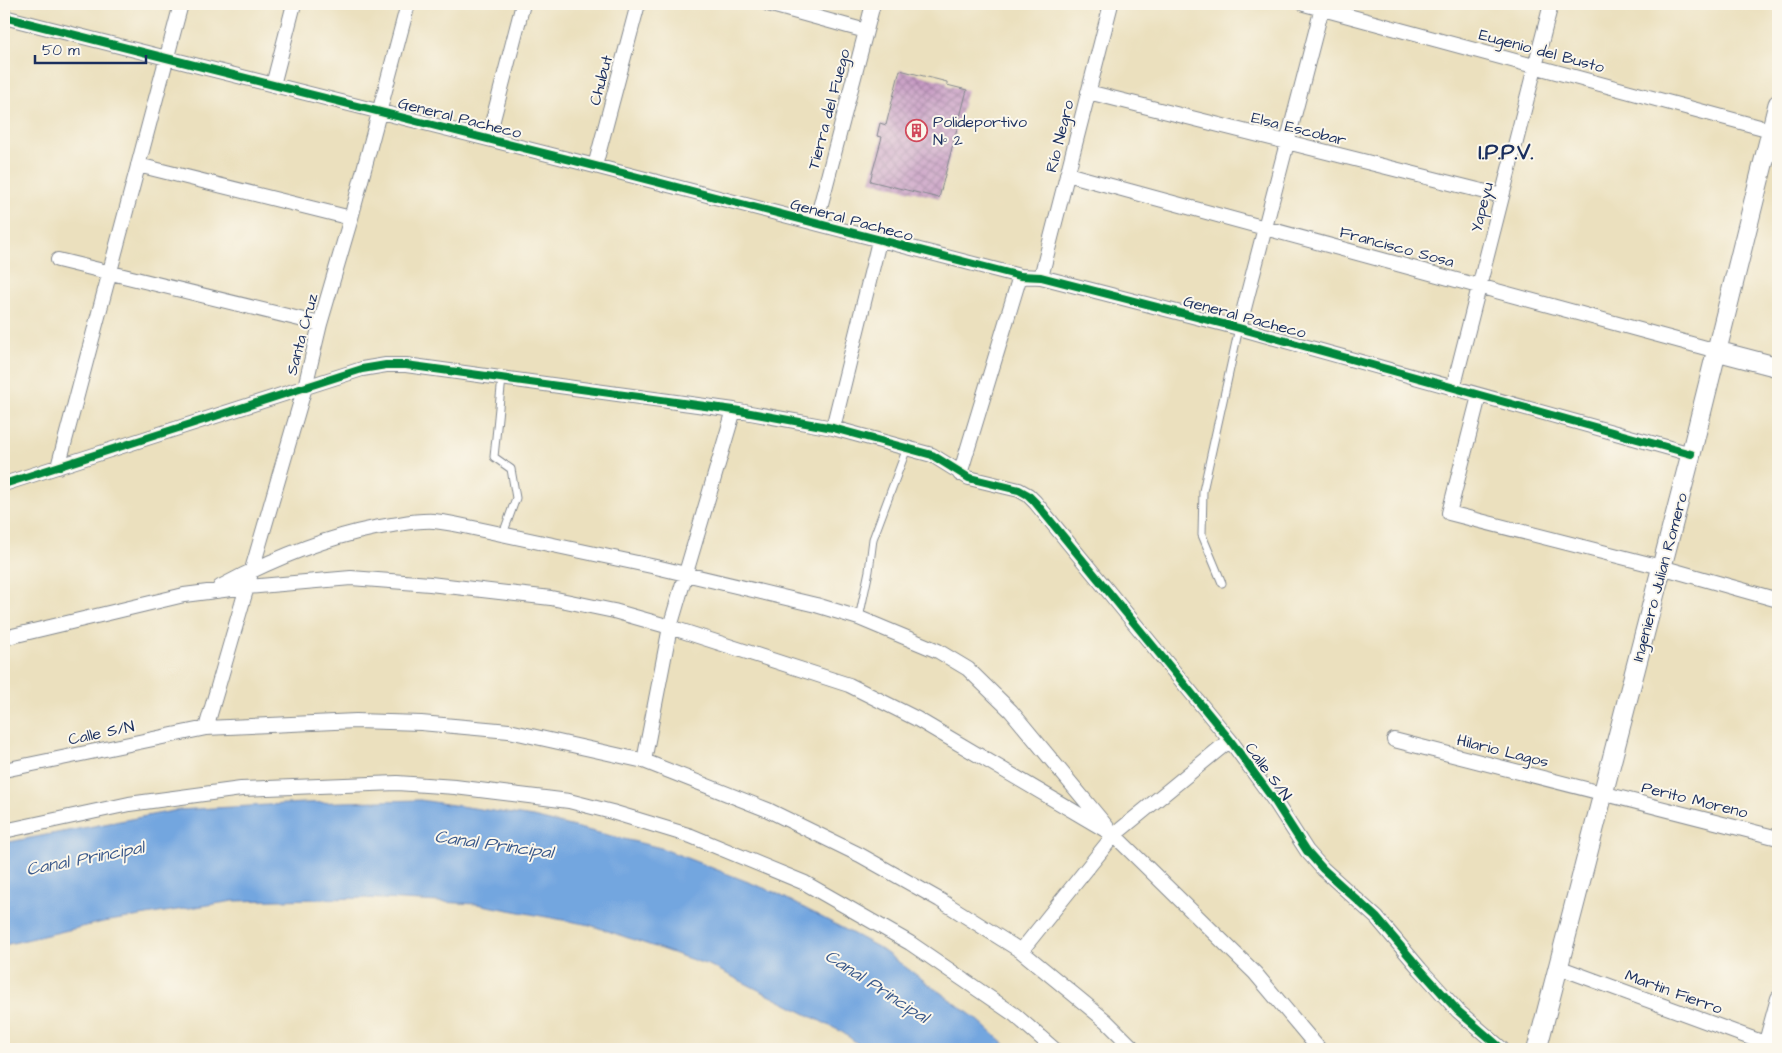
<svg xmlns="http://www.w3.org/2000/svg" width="1782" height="1053" viewBox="0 0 1782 1053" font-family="'Architects Daughter',sans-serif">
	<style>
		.water { fill: #73a6df; stroke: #476a9e }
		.building { fill: url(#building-cross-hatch) }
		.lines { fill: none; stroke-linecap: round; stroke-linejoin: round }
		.lane-casing { stroke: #83888e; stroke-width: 9 }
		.street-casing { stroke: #83888e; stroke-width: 16 }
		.secondary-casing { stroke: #83888e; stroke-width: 21 }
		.lane { stroke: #fff; stroke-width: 7 }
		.street { stroke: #fff; stroke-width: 14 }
		.secondary { stroke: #fff; stroke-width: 19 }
		.cycleway-casing { stroke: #fbf7ec; stroke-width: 11 }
		.cycleway { stroke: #00873e; stroke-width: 8 }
		.labels { text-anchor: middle; stroke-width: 4; stroke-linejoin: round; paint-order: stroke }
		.street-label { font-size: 16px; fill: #1b2f5e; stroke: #fbf7ec }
		.poi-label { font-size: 16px; fill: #1b2f5e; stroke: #fbf7ec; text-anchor: start }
		.water-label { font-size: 18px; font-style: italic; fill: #3a598b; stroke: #fbf7ec }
		.district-label { font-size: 21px; font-weight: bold; fill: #1b2f5e; stroke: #fbf7ec }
	</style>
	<defs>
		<pattern id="building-cross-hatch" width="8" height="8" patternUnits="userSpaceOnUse" patternTransform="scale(1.25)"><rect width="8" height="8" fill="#c69ac3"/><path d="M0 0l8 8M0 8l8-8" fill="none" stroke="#a07ea2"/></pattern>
	</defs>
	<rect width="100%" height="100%" fill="#fbf7ec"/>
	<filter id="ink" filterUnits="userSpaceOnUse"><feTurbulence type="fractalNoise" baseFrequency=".02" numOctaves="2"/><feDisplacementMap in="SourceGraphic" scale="10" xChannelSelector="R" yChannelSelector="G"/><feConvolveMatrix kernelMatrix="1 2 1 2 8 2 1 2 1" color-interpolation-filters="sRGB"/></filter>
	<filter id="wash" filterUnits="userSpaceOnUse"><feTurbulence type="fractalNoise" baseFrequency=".0096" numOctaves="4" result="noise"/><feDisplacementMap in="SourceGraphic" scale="20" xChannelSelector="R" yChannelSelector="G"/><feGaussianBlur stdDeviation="1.12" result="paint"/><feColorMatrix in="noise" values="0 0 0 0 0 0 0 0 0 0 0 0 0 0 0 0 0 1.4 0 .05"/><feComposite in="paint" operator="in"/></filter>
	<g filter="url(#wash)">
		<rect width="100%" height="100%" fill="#ebe0be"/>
		<path class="water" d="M420 800 533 817 661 848 774 892 878 947 978 1020 1010 1049H865L842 1032 711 966 590 925 477 904 365 898 233 901 103 922 4 945V843L178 810 304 803Z"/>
		<g id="blocks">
			<path class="building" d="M900 70 947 82V85L967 90 939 198 870 181 882 137 877 136 880 123 886 125Z"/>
		</g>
	</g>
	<g filter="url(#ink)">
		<use href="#blocks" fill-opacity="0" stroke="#83888e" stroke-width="1"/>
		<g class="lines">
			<defs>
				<path id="lane" d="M502 378 494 457 511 469 516 498 503 534
					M1222 583 1202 535 1203 491 1239 328
					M859 618 869 571 873 539 907 448"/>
				<path id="street" d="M768 4 866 31
					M1304 4 1778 132
					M4 17 595 166 1020 276 1041 277 1239 328 1691 454
					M273 85 294 4
					M1088 92 1502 196
					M488 139 523 4
					M138 165 351 218
					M595 166 638 4
					M1067 174 1717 351
					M816 223 873 4
					M58 260 320 324
					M1041 277 1111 4
					M1239 328 1323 4
					M1453 389 1551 4
					M1479 396 1449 513 1661 567 1778 600
					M734 410 670 627 644 761 768 810 860 855 940 900 1021 951 1106 1021 1134 1049
					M833 428 879 241
					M58 467 181 4
					M960 474 1020 276
					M4 484 362 369 386 365H406L734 410 833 428 932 455 969 478 1019 490 1028 495 1035 502 1230 740 1276 803 1307 851 1323 869 1377 918 1420 969 1458 1011 1502 1049
					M220 587C274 558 332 534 392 525 405 523 420 520 434 521 444 522 454 524 464 526L656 567 816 605 859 618 938 651 968 669 1011 711 1107 827
					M4 638 184 595 247 587 351 578 430 584 551 598 614 611 670 627 849 685 917 719 1114 835 1255 973 1319 1049
					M206 728 305 387 320 324 351 218 408 4
					M1394 740 1778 838
					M4 770 206 728 356 721 421 723 509 731 644 761
					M4 831 129 804 241 789 397 783 455 787 569 801 612 812 691 836 805 883 910 943 1015 1015 1054 1049
					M1021 951 1114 835 1230 740
					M1558 967 1778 1048
					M1764 1049 1778 998"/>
				<path id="secondary" d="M1717 351 1778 367
					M1537 1049 1691 454 1778 104"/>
			</defs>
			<use href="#lane" class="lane-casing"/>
			<use href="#street" class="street-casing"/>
			<use href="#secondary" class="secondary-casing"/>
			<use href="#lane" class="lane"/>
			<use href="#street" class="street"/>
			<use href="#secondary" class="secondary"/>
			<defs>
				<path id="cycleway" d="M4 17 595 166 1020 276 1041 277 1239 328 1691 454
					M4 484 362 369 386 365H406L734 410 833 428 932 455 969 478 1019 490 1028 495 1035 502 1230 740 1276 803 1307 851 1323 869 1377 918 1420 969 1458 1011 1502 1049"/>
			</defs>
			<use href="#cycleway" class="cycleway-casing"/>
			<use href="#cycleway" class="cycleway"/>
		</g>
	</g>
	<defs>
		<symbol id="building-ring" viewBox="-11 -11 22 22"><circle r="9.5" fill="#fbf7ec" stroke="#d1495b" stroke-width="1.5"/><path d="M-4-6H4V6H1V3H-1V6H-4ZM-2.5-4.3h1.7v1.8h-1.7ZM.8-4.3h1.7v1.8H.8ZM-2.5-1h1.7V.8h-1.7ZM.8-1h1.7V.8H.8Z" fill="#d1495b"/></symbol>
	</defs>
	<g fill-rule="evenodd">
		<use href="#building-ring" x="904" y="118" width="25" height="25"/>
	</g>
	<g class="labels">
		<g class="street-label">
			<text transform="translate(1542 50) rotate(15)" y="6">Eugenio del Busto</text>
			<text transform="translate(600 80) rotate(-75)" y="6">Chubut</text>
			<text transform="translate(828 109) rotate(-75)" y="6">Tierra del Fuego</text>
			<text transform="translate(460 117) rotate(14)" y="6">General Pacheco</text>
			<text transform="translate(1299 128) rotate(14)" y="6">Elsa Escobar</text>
			<text transform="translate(1059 136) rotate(-76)" y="6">Río Negro</text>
			<text transform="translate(1481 207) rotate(-76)" y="6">Yapeyu</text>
			<text transform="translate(852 219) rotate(15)" y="6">General Pacheco</text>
			<text transform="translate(1397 246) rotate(15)" y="6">Francisco Sosa</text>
			<text transform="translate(1245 316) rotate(15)" y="6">General Pacheco</text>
			<text transform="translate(301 334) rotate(-75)" y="6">Santa Cruz</text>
			<text transform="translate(1659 577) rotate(-75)" y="6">Ingeniero Julian Romero</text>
			<text transform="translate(101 732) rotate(-12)" y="6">Calle S/N</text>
			<text transform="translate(1503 750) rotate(14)" y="6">Hilario Lagos</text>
			<text transform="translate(1269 771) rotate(54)" y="6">Calle S/N</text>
			<text transform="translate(1695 799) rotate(14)" y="6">Perito Moreno</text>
			<text transform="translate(1674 991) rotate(20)" y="6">Martin Fierro</text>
		</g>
		<g class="poi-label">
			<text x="933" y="127">Polideportivo<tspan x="933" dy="18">Nº 2</tspan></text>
		</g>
		<g class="water-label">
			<text transform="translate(494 844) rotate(8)" y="6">Canal Principal</text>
			<text transform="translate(85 858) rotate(-11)" y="6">Canal Principal</text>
			<text transform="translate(877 986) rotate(33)" y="6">Canal Principal</text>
		</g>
		<g class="district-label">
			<text x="1506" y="159">I.P.P.V.</text>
		</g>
	</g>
	<rect width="1782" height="1053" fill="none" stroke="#fbf7ec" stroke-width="20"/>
	<path d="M35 55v8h111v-8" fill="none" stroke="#1b2f5e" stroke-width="2.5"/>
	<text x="42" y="55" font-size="15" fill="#1b2f5e" stroke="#fbf7ec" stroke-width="4" paint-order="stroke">50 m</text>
</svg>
